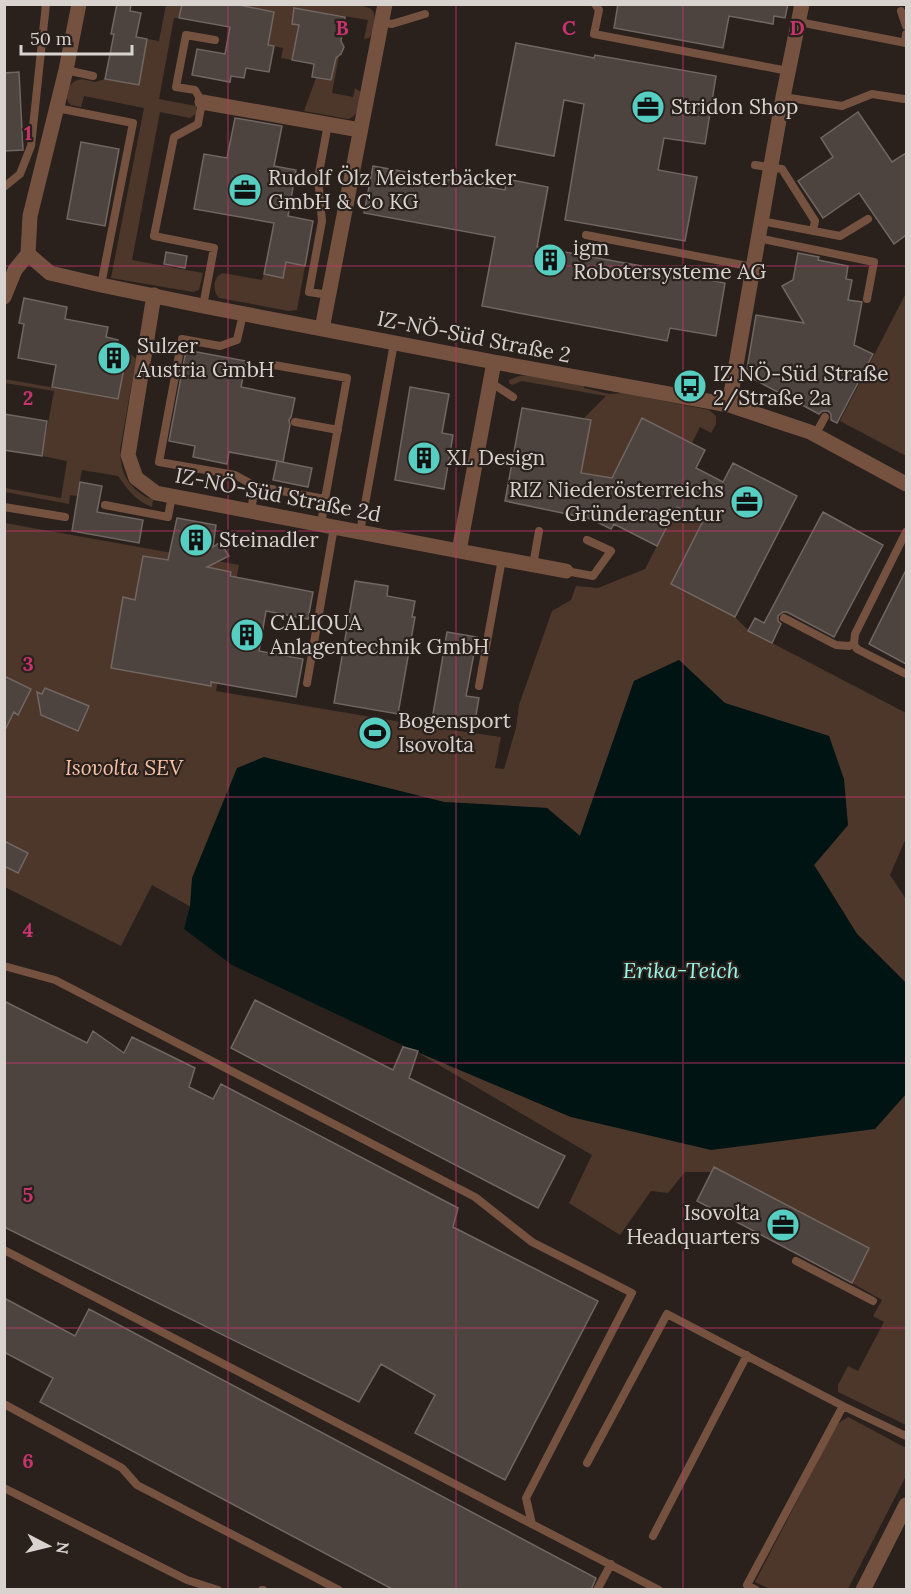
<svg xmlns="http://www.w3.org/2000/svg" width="911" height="1594" viewBox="0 0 911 1594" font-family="Lora,serif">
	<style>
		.green { fill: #4d372b }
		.water { fill: #001513 }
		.building { fill: #4d443f; stroke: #716661; stroke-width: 1.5 }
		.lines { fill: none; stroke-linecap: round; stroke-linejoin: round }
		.service { stroke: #755240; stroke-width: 8 }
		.minor { stroke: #755240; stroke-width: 15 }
		.grid { fill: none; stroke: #c5346d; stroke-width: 1.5; stroke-opacity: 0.55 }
		.labels { text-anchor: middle; stroke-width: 4.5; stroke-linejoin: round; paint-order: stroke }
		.poi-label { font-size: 21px; fill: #d9d3d0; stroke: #2a211d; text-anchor: start }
		.street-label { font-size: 21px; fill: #d9d3d0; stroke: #2a211d }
		.park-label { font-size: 21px; font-style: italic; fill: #f6c0a4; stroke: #2a211d }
		.water-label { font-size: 22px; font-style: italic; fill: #97f5ea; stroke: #2a211d }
		.grid-label { font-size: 20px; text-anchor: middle; font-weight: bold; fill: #c5346d; stroke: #2a211d; stroke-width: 4.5; stroke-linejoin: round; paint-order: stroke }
	</style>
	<rect width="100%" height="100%" fill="#2a211d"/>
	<path class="green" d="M166 5H182L179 18H174L159 99 196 106 197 113 190 118 160 112 132 260 203 273 199 290 193 292 111 278 144 108 84 96 81 107 71 105 68 102 67 97 70 85 75 81 82 79 95 82 105 79 139 85 147 39 159 41Z
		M236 5H355C368 7 377 7 374 23 373 29 373 33 369 38L364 39 368 20 294 8 292 24 299 25 292 60 281 58 283 48 268 45 274 12Z
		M336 55 339 56 332 93 353 97 355 88 361 92C359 104 360 115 348 119L304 111 316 78 331 80Z
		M286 262 305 266 297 310 289 311 219 298C212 291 213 276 223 273L262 280 264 274 283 278Z
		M906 293V456L840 421Z
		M127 353 131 354 136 359 120 450C120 474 130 491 153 500L152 507C136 501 128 490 118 476L82 470 77 496 70 495 69 504 5 492V488L61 498 67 461 42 456 54 391 5 383 4 379 118 399Z
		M531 375 584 385V388L609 394 624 393 709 410 716 416V424L711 433 700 427 692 443 642 418 612 478 581 473 591 420 584 418 606 396 522 381 512 385 509 383V380L519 376Z
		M677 507 703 521 671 584 735 617 749 631 906 713V838L890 875 906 899V983L857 934 814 865 848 825 829 736 724 703 679 660 634 681 580 836 547 808 444 802 348 778 292 964 152 885 121 946 5 887V523L239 565 216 691 425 726 501 737 495 768 504 769 516 728 519 705 552 611 571 600 576 586 598 588 645 569Z
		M415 1051 571 1117 874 1129 906 1094V1425L838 1392V1385L848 1366 858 1371 884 1322 873 1316 882 1300 852 1283 869 1248 724 1172H685L668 1193 651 1191 620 1235 569 1203 592 1155Z
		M848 1417 906 1448V1476L848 1589H770L755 1582 837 1424Z"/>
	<path class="water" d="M679 660 725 703 829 736 844 779 848 825 814 865 857 934 906 983V1094L875 1129 711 1150 571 1117 415 1051 232 965 184 929 190 906 192 878 237 768 264 757 444 802 547 808 580 836 634 681Z"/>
	<path class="building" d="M117 4H131L130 11 141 13 136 37 147 39 139 85 105 79 114 34H111Z
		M182 4H234L274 12 268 45 274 46 269 72 246 68 244 78 231 76 230 82 192 75 197 49 225 54 230 27 179 18Z
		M618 4H788L785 18 774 16 773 24 729 16 723 48 614 28Z
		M294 8 345 17 341 41 344 47 341 54 336 58 331 80 312 77 314 64 292 60 299 25 292 24Z
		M516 43 594 58 595 55 716 76 705 144 664 138 658 170 697 177 685 241 565 220 584 104 564 100 554 156 496 145Z
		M19 72 23 150 4 151V73Z
		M858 112 892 162 906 153V235L894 244 859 193 823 218 798 181 833 157 821 138Z
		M235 118 282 126 274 166 296 170 288 216 313 221 305 266 286 262 283 278 264 274 274 223 194 209 204 154 227 158Z
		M81 142 119 149 105 226 67 219Z
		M373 166 505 190 507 179 548 187 537 247 680 273V275L725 283 716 336 670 328 667 341 482 306 495 237 364 213Z
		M166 252 187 256 185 268 164 264Z
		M798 253 819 257 818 260 848 266 846 279 852 280 848 300 862 302 854 345 873 354 837 423 831 420V414L828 411H822L819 414 746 375 756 315 804 323 782 286 793 280Z
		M24 298 67 307 65 319 108 327 106 337 118 340 115 351 127 353 118 399 52 387 56 365 18 358 24 324 19 323Z
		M186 350 246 361 241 387 295 398 291 417 289 420 290 425 283 462 229 452 227 464 193 457 195 446 169 441Z
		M410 387 449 394 442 433 453 435 444 489 395 480Z
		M522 408 591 420 581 473 612 478 642 418 705 450 696 468 723 482 733 463 797 496 735 617 671 584 703 521 677 507 657 546 614 524 611 529 591 519 505 501Z
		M4 414 47 421 42 456 4 450Z
		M277 461 312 468 308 487 273 480Z
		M80 482 102 486 97 512 143 520 139 543 72 531Z
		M823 512 883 545 834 637 787 612H783L778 616V621L781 624 772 643 748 631 755 618 764 623Z
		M177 518 216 525 213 547 220 542 229 556 207 567 231 572 230 576 313 592 308 619 266 611 259 651 303 659 296 697 211 682V686L111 668 123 597 135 600 143 556 168 560Z
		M906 570V664L869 644Z
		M355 581 388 586 387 596 415 601 412 617H415L398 714 334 703Z
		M447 632 477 637 466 696 479 698 474 727 432 720Z
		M4 676 31 689 18 715 14 712 4 732Z
		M45 688 89 706 78 731 41 715 37 692 42 694Z
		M4 841 28 853 18 873 4 866Z
		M255 1000 393 1070 403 1047 418 1051 409 1078 565 1156 538 1208 231 1048Z
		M4 1001 87 1043 93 1031 124 1053 132 1037 195 1068 189 1087 213 1099 221 1084 458 1208 453 1227 598 1301 505 1480 415 1433 435 1395 381 1364 359 1402 4 1227Z
		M714 1167 869 1248 852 1283 697 1201Z
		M4 1298 75 1336 89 1309 596 1578 591 1590H394L40 1402 53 1378 4 1352Z"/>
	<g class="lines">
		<path class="service" d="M595 4 599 10 594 34 788 71
			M901 11 906 26
			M381 22 392 24 425 14
			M799 22 906 43
			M905 43 906 34
			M66 70 93 76
			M783 97 842 106 872 94 904 99
			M57 108 133 123 101 285
			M328 124 318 178 322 221 309 292 329 295
			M755 165 782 169 815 221 813 231
			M4 187 20 174 31 146 46 4
			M761 221 840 236 868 219
			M586 235 753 267
			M758 238 874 262 867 299
			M203 306 214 248 154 236 174 137 198 124 202 102 195 90 176 87 186 35 215 40
			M243 314 237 340 220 346 182 339 159 462 235 475 255 486 325 499 321 525
			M274 365 347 378 325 499
			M490 382 513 397
			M295 422 338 430
			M815 435 825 417
			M105 505 168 517 172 496
			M4 507 65 517
			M251 511 255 486
			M360 532 394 343
			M906 532 855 634 854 644 857 649 906 674
			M533 565 539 531
			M566 571 593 576 611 551 587 540
			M784 618 836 645 849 646 854 644
			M307 683 334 527
			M479 686 502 559
			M4 966 55 980 475 1197 532 1242 632 1293 526 1498 532 1524
			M4 1250 659 1590
			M796 1261 873 1301
			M4 1404 122 1468 137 1485 339 1590
			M587 1463 667 1314 843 1406 906 1436
			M4 1488 187 1580 218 1590
			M653 1536 747 1355
			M262 1590H263
			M597 1590 611 1564
			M756 1590 747 1585 843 1406"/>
		<path class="minor" d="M202 102 360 130
			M28 254 50 273 101 285 203 306 494 362 729 405 810 432 906 484
			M154 295 128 455 136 478 156 493 459 551 494 362
			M4 297 15 270 28 254 30 216 66 70 79 4
			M322 329 385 4
			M729 405 783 97 802 4
			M459 551 566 571
			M863 1590 906 1505"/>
	</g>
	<path class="grid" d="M228 4V1590M456 4V1590M683 4V1590M4 266H906M4 531H906M4 797H906M4 1063H906M4 1328H906"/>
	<defs>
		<symbol id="office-disc" viewBox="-11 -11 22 22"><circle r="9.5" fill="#57cec2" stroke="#2a211d"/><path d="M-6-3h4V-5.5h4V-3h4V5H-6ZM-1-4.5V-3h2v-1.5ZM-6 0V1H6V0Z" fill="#111"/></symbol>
		<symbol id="building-disc" viewBox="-11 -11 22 22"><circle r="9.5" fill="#57cec2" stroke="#2a211d"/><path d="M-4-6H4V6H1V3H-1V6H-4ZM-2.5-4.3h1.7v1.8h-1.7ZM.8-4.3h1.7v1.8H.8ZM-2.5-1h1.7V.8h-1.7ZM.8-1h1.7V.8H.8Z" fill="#111"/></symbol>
		<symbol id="bus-disc" viewBox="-11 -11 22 22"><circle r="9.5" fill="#57cec2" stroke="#2a211d"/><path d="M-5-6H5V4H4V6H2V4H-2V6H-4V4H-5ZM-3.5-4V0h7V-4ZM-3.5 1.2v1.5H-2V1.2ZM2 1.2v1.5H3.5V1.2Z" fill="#111"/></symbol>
		<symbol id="stadium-disc" viewBox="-11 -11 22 22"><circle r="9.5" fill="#57cec2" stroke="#2a211d"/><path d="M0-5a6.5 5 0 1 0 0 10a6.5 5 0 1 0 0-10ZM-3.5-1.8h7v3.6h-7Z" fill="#111"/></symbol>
	</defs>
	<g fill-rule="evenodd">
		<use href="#office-disc" x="629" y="88" width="38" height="38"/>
		<use href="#office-disc" x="226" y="171" width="38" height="38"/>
		<use href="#building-disc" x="531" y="241" width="38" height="38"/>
		<use href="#building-disc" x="95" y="339" width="38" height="38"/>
		<use href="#bus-disc" x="671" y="367" width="38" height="38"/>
		<use href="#building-disc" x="405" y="439" width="38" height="38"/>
		<use href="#office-disc" x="728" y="483" width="38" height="38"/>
		<use href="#building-disc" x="177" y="521" width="38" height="38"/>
		<use href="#building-disc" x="228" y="616" width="38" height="38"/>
		<use href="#stadium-disc" x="356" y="714" width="38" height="38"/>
		<use href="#office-disc" x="764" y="1206" width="38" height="38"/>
	</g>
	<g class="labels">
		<g class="poi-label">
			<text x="671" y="114">Stridon Shop</text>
			<text x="268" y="185">Rudolf Ölz Meisterbäcker<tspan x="268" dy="24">GmbH &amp; Co KG</tspan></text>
			<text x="573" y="255">igm<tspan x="573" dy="24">Robotersysteme AG</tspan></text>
			<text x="137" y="353">Sulzer<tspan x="137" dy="24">Austria GmbH</tspan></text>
			<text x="713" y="381">IZ NÖ-Süd Straße<tspan x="713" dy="24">2/Straße 2a</tspan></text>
			<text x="447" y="465">XL Design</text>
			<text x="724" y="497" text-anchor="end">RIZ Niederösterreichs<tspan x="724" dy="24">Gründeragentur</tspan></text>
			<text x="219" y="547">Steinadler</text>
			<text x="270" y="630">CALIQUA<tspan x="270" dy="24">Anlagentechnik GmbH</tspan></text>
			<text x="398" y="728">Bogensport<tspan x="398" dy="24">Isovolta</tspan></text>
			<text x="760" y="1220" text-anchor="end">Isovolta<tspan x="760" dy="24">Headquarters</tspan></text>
		</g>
		<g class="street-label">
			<text transform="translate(474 337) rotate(11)" y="7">IZ-NÖ-Süd Straße 2</text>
			<text transform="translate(278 495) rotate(11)" y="7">IZ-NÖ-Süd Straße 2d</text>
		</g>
		<g class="park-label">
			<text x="124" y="775">Isovolta SEV</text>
		</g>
		<g class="water-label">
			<text x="681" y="978">Erika-Teich</text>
		</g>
	</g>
	<g class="grid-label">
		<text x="342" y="35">B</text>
		<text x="569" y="35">C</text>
		<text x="797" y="35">D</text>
		<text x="28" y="140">1</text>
		<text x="28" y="405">2</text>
		<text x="28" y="671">3</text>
		<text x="28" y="937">4</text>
		<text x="28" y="1202">5</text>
		<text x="28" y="1468">6</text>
	</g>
	<rect width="911" height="1594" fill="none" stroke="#d9d3d0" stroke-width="12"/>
	<g transform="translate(48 1546) rotate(97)" stroke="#2a211d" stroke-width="4.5" paint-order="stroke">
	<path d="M0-4.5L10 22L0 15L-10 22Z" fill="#d9d3d0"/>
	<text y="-9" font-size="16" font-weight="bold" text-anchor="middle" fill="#d9d3d0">N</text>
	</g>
	<path d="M21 45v9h111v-9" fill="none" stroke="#d9d3d0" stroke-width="3"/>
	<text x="30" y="45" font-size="18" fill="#d9d3d0" stroke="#2a211d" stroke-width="4.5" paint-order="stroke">50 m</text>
</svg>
